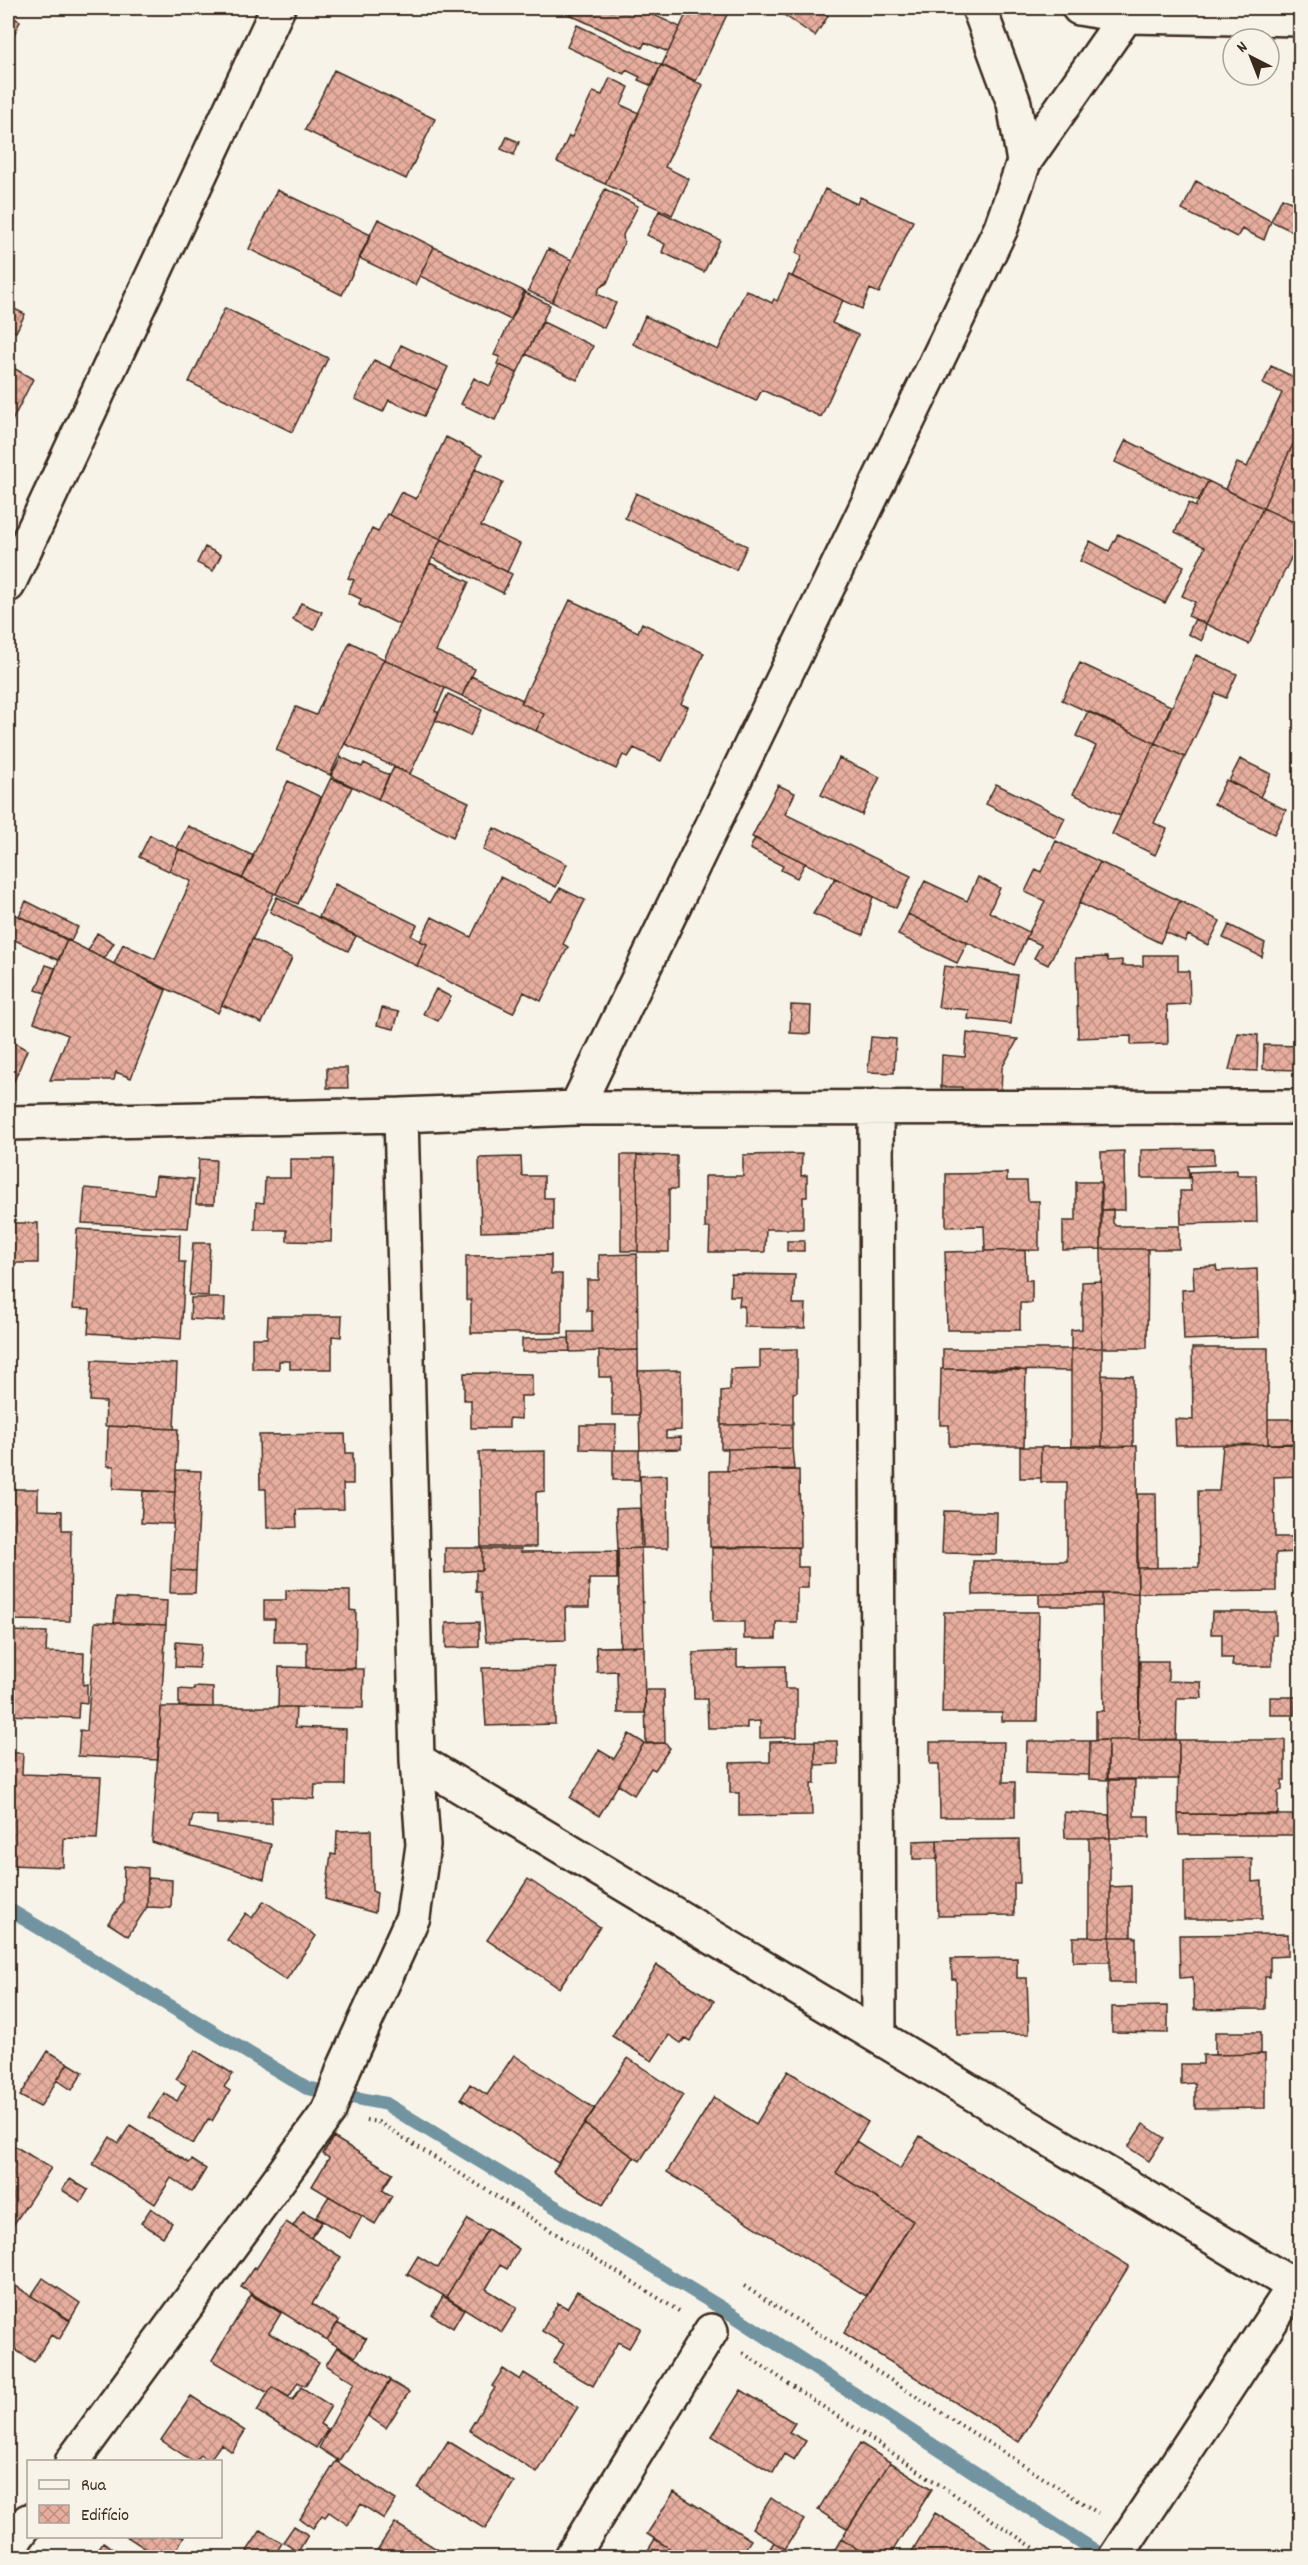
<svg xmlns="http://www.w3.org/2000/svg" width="1308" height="2565" viewBox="0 0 1308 2565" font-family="Dekko,sans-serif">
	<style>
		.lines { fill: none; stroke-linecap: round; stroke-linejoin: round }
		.stream { stroke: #7294a1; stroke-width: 14 }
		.building { fill: url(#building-cross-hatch); stroke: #3b2a1e; stroke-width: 1.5 }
		.minor-casing { stroke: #3b2a1e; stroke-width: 38 }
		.path { stroke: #3b2a1e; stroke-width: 4; stroke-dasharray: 1.5 4.5; stroke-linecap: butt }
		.minor { stroke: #f7f3e8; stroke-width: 33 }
	</style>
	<defs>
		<pattern id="building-cross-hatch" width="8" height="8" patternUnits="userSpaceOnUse" patternTransform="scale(1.5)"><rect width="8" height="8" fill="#e7ae9f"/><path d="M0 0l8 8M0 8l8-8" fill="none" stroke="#bc8e81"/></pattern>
	</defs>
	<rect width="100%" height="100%" fill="#f7f3e8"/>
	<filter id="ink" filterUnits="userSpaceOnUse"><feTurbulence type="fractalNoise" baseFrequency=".0167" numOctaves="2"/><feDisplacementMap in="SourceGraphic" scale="12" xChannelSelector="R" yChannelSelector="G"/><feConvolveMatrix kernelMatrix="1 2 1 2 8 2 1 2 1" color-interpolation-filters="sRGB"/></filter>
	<g filter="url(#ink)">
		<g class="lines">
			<path class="stream" d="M8 1909 307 2088 386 2104 733 2315 1106 2558"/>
		</g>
		<path class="building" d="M555 8H639L680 27 668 52 645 42 642 48Z
			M689 8H730L696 81 662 65Z
			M781 8H814L828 16 815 36 778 11Z
			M8 15 20 21 12 39 8 37Z
			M577 25 661 65 652 86 638 80 640 77 626 70 624 74 567 47Z
			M661 65 703 85 665 167 689 179 672 215 605 184Z
			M334 70 435 119 406 179 305 130Z
			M610 78 629 87 621 105 639 113 605 184 557 162 569 136 572 137 593 92 602 95Z
			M507 137 519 142 514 155 501 149Z
			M1196 181 1271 221 1264 240 1242 229 1237 237 1182 210Z
			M605 189 638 206 623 235 624 243 607 283 600 287 597 294 616 303 604 328 552 302Z
			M825 189 857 204 860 197 913 221 879 293 870 289 862 309 792 277 802 256 796 253Z
			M277 190 371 235 342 295 249 249Z
			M1282 198 1300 206V235L1271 221Z
			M659 211 720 240 704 272 662 252 665 244 647 235Z
			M378 219 434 247 415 285 359 258Z
			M434 247 526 292 511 320 420 276Z
			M548 249 572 260 552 302 528 291Z
			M789 275 843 300 832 323 858 335 821 417 762 390 756 401 633 344 645 316 718 350 746 290 772 303 774 299 777 301Z
			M524 292 550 305 517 373 497 364 500 357 494 355Z
			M8 306 25 314 16 332 8 328Z
			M225 308 328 358 292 432 189 382Z
			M543 322 593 346 577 380 526 354Z
			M401 345 448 367 437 390 390 368Z
			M374 360 437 390 424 416 389 400 383 412 355 399Z
			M8 365 33 379 8 429Z
			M500 365 517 373 495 420 461 404 474 378 490 386Z
			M1271 366 1300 380V429L1263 508 1225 489 1237 463 1247 467 1282 393 1263 384Z
			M1300 429V525L1263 508Z
			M446 437 482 455 441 539 389 515 401 492 416 499Z
			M1126 440 1208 481 1198 502 1115 462Z
			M475 469 503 482 481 526 520 544 507 572 441 539Z
			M1208 481 1263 508 1206 624 1188 616 1195 602 1182 596 1205 547 1175 532 1189 503 1195 507Z
			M636 493 747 546 736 570 625 518Z
			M1263 508 1300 525V560L1292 556 1249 644 1206 624Z
			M387 514 441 539 400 625 359 605 361 599 348 593 354 580 348 578 372 529 378 532Z
			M1118 534 1184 566 1165 603 1080 561 1090 541 1109 551Z
			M441 539 512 574 503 593 432 558Z
			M205 547 221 555 213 571 197 563Z
			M430 563 469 582 436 651 475 669 462 696 384 659Z
			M570 600 638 632 642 623 704 653 681 704 688 707 661 761 634 748 628 757 623 755 616 769 536 731 544 714 521 703Z
			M301 603 322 612 314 630 293 620Z
			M1195 619 1206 624 1202 641 1188 634Z
			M350 642 384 659 330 775 276 750 296 707 316 715Z
			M1196 655 1237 674 1226 698 1216 693 1185 757 1155 743Z
			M384 659 445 688 435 711 439 713 410 774 345 744Z
			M1080 663 1171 706 1155 743 1062 700Z
			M471 676 523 700 521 703 544 714 536 731 462 696Z
			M448 694 482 710 470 736 435 720Z
			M1088 711 1155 743 1120 816 1073 794 1096 746 1076 736Z
			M1155 743 1185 757 1154 823 1167 829 1155 855 1112 834Z
			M341 757 362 767 364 763 389 775 378 799 331 776Z
			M839 758 880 777 862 815 821 795Z
			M1240 759 1271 774 1260 797 1229 781Z
			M394 767 469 802 453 837 378 799Z
			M331 778 352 787 298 904 276 894Z
			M1226 780 1286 810 1274 834 1214 804Z
			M288 781 321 797 276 894 242 879Z
			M996 784 1065 818 1055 838 986 804Z
			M778 785 795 793 785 814 911 876 896 908 752 837Z
			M188 826 254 856 242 879 177 848Z
			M494 828 567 864 556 887 483 850Z
			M150 835 179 849 169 871 139 857Z
			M755 838 805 863 797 878 781 870 783 866 750 849Z
			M1056 841 1100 862 1048 965 1034 958 1041 945 1026 938 1045 901 1025 892 1036 869 1041 872Z
			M179 849 274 893 218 1013 114 964 123 944 155 959 191 881 169 871Z
			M1100 862 1180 901 1160 943 1079 903Z
			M500 877 552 902 560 888 585 900 563 944 568 947 541 1001 524 992 513 1013 417 966 427 944 420 941 432 917 471 937Z
			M978 877 1000 888 989 912 1029 932 1014 965 908 914 925 881 967 901Z
			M835 878 873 896 863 935 813 914Z
			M335 884 417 925 411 936 427 944 417 966 319 917Z
			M277 897 356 936 348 951 270 912Z
			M26 901 78 927 71 941 19 916Z
			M1180 901 1220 921 1208 945 1188 935 1185 941 1165 932Z
			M8 911 67 940 58 960 8 937Z
			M908 914 967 943 957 963 898 935Z
			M1229 925 1265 943 1262 957 1223 938Z
			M97 933 114 943 104 959 88 951Z
			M252 939 292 958 262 1023 222 1005Z
			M67 940 166 990 131 1078 116 1072 114 1080H50L68 1035 34 1022Z
			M1143 955H1178V971H1189L1190 1004 1167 1005 1168 1044 1131 1045V1036L1078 1038 1076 958 1107 957 1108 961 1122 960V966H1143Z
			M46 965 55 968 45 993 36 990Z
			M944 966 1017 975 1011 1024 968 1019 969 1010 938 1007Z
			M436 989 451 997 438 1021 423 1014Z
			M791 1005 811 1006 810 1034 790 1033Z
			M382 1008 399 1012 394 1029 377 1025Z
			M967 1033 1018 1039 1002 1068 1001 1092H962V1087H941L942 1055 965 1057Z
			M1238 1033 1258 1035 1257 1071 1229 1070Z
			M871 1037 896 1039 894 1073 868 1072Z
			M8 1039 27 1050 14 1081H8Z
			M1264 1045 1300 1046V1070L1263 1069Z
			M327 1068H347L348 1088H327Z
			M1214 1149V1165L1188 1166 1189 1178H1141V1150Z
			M1124 1151 1125 1210H1102L1101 1152Z
			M802 1154 801 1176 807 1175V1197H803V1229H766L765 1252H709L710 1228H705V1176H743V1155Z
			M621 1155H637L638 1251H621Z
			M637 1155 677 1156V1189H669V1252H638Z
			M521 1157 522 1176H544V1198H553V1230L481 1232 479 1158Z
			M199 1159 216 1160 214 1204H196Z
			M290 1159H333L331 1242 287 1241V1230H255L256 1202 264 1203 265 1178H290Z
			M1237 1170V1175H1256L1257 1222 1181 1224 1180 1191H1191L1190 1172Z
			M1007 1173V1181H1027L1028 1201H1039V1250L985 1251 984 1226 946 1227V1174Z
			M156 1176 193 1179 188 1228 82 1223 85 1188 154 1194Z
			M1076 1182H1101V1249L1063 1250V1221H1076Z
			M1113 1209V1223L1116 1226H1179V1249H1101L1102 1210Z
			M8 1223H38V1263H8Z
			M77 1229 180 1235 179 1262H185L181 1339 88 1333 90 1309 73 1308Z
			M787 1241H804V1251H787Z
			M193 1243H210L208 1296 189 1295Z
			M1101 1249H1148L1147 1348H1102Z
			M1025 1250 1026 1280H1032V1303H1020V1330H947L945 1252Z
			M637 1254 638 1350 570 1352 569 1332H592V1311H587V1280H599V1255Z
			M551 1255V1274H562V1333H471V1300H466V1256Z
			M1216 1266 1217 1271 1257 1269 1259 1337 1184 1340 1182 1290 1194 1289 1193 1267Z
			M731 1274 795 1275 793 1304H806L805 1328 744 1327V1306H739L740 1296H730Z
			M1101 1281 1102 1348 1071 1349V1330L1082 1329V1282Z
			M191 1298H225L224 1321 190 1319Z
			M268 1316H342L341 1337 332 1336V1369H290V1361H279V1369H252V1338H267Z
			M569 1338 570 1351 522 1352V1339Z
			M1102 1348V1447L1071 1446V1349Z
			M1192 1348H1268V1444L1176 1445 1175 1419 1193 1420Z
			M797 1349V1392L793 1393V1424L721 1425V1391L730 1390V1369L760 1368V1350Z
			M943 1349H1071V1371L943 1369Z
			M638 1350 639 1415H612V1377H599V1351Z
			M92 1360 177 1364 174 1429 105 1426 106 1402 90 1401Z
			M941 1369H1017L1026 1371 1024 1446H949V1425H940Z
			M681 1370V1430L666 1431V1438L681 1437V1449L640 1450 638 1371Z
			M464 1373 532 1374V1396H521V1419L509 1418V1428H471V1400H464Z
			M1102 1375 1133 1376V1446L1102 1447Z
			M1268 1419H1300V1443L1268 1444Z
			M792 1424V1448L721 1449V1425Z
			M580 1425H616L615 1450 580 1449Z
			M108 1426 178 1429 175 1492 113 1489 114 1466H107Z
			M345 1434 346 1453H353V1484H343L344 1509 296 1510 297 1527 267 1528 266 1489H260L259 1435Z
			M1300 1444V1476L1274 1477 1275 1537H1300V1552L1276 1553V1591L1138 1593 1137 1568 1199 1567 1198 1491H1219L1223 1445Z
			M1133 1446H1137L1138 1593 973 1595V1561H1067V1482H1041V1447Z
			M1020 1447H1041V1478H1020Z
			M792 1448 794 1469 727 1471 728 1449Z
			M613 1450H639V1480H613Z
			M545 1451V1491L536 1492V1547H481L479 1452Z
			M176 1470 201 1471 196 1571 171 1570Z
			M799 1470 800 1547H710V1471Z
			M667 1475 668 1548H643L640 1476Z
			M8 1489H38V1510L62 1511V1530H71L70 1621 8 1620Z
			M143 1491 175 1492 173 1524 141 1523Z
			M1137 1494H1156L1157 1568H1137Z
			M640 1508 641 1548 618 1549 616 1509Z
			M944 1511 997 1512 996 1554 942 1553Z
			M798 1547V1567H808V1588H797V1622H776V1639H744V1622H713L712 1548Z
			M445 1548H482V1570L445 1573Z
			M641 1548 644 1646 620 1647 618 1549Z
			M482 1549H521V1552L617 1551V1579H589V1607H565L566 1640 486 1642 481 1592H476V1570H482Z
			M171 1570 196 1571 195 1593H170Z
			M286 1590 350 1591V1610L356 1611 355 1668H307V1642H274L275 1619H264V1600H286Z
			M1138 1593 1139 1740H1096V1711H1104L1102 1594Z
			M1039 1594H1102V1606H1039Z
			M116 1598 167 1601 166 1625 114 1623Z
			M944 1612H1039L1037 1721H1002V1713H942Z
			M1212 1612H1276V1635H1272V1666H1232L1233 1658H1222V1634H1211Z
			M95 1622 166 1625 158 1760 78 1756 80 1730 87 1731Z
			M479 1622V1647L446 1648V1623Z
			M8 1631 47 1632 46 1652 84 1653 83 1685 87 1684V1703L79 1702 78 1718 8 1715Z
			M176 1642 201 1644 199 1668 175 1667Z
			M644 1646 645 1713H618L617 1671 597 1672 596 1647Z
			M737 1651V1667L785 1666V1689H797V1737L760 1738V1721L747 1722V1728H708L707 1699H694L693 1653Z
			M1140 1661H1168V1681L1201 1682 1202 1698H1177L1176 1739 1139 1740Z
			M279 1667 364 1669 363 1708 278 1707Z
			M555 1667V1724L486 1726 482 1668Z
			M194 1687 213 1688V1707L179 1706V1689L194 1690Z
			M645 1690H664L665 1743 646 1744Z
			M1270 1697H1296L1295 1715H1270Z
			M161 1707H296L295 1727 346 1729 345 1785H315L314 1799 272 1797V1824H217V1816L193 1815 190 1828 271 1844 264 1879 152 1842Z
			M629 1734 644 1743 599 1816 570 1798 599 1750 614 1759Z
			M1108 1740H1179V1779H1108Z
			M1108 1740 1107 1780 1089 1779 1090 1741Z
			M1179 1740H1285V1780H1282V1790L1278 1791V1814H1178Z
			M815 1741V1784H811L812 1815 739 1816V1793H730V1763L770 1762V1742Z
			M815 1741H837L838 1764 815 1765Z
			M1027 1741H1090L1089 1775 1026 1773Z
			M930 1742H1004L1003 1782H1015V1817H940L939 1764H930Z
			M644 1743H665L670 1748 655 1770 651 1768 634 1795 618 1785Z
			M8 1753H23L22 1774 101 1777 97 1839 64 1838 63 1867 10 1865 11 1838H8Z
			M1109 1780H1135L1134 1816H1149V1838H1110Z
			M1064 1812 1109 1815 1110 1838H1065Z
			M1178 1814 1294 1815V1835H1179Z
			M371 1830 372 1891 377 1893 375 1913 325 1899 331 1854 336 1855 337 1831Z
			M1089 1838H1110V1937H1089Z
			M1019 1839 1020 1883H1014V1915L938 1916 937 1840Z
			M937 1840 938 1859H913V1841Z
			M1252 1858V1882L1262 1881V1919H1184V1859Z
			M124 1866 148 1868 147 1907 128 1936 108 1923 123 1903Z
			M148 1878 172 1880 171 1908 147 1907Z
			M528 1879 600 1927 559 1988 487 1940Z
			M1131 1886V1937H1110V1887Z
			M264 1901 316 1936 286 1980 227 1940 246 1913 252 1918Z
			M1288 1934V1956L1270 1957V1977H1265V2009L1194 2010 1193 1977 1180 1978 1179 1935Z
			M1073 1937H1110V1962H1073Z
			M1110 1937H1136V1983H1110Z
			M1017 1958V1978H1027L1029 2034 957 2035 956 1979H952L951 1959Z
			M657 1965 714 2001 690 2041 685 2038 681 2043 669 2035 652 2061 612 2036Z
			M1168 2006V2033L1112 2032V2007Z
			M1215 2032H1261V2054L1215 2055Z
			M195 2050 233 2074 224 2087 230 2091 212 2121 208 2119 193 2144 149 2117 164 2093 177 2101 186 2085 176 2079Z
			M48 2051 68 2063 40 2107 20 2096Z
			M1265 2054V2108L1195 2109V2083L1181 2084V2064H1203V2055Z
			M514 2055 595 2109 558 2163 461 2099 470 2084 487 2095Z
			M628 2058 683 2095 640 2161 584 2124Z
			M68 2063 83 2072 72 2090 57 2080Z
			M788 2071 868 2122 836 2173 913 2221 866 2296 667 2172 714 2097 756 2124Z
			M584 2124 634 2157 603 2205 553 2172Z
			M1143 2124 1164 2138 1149 2161 1128 2147Z
			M130 2125 189 2163 192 2160 206 2169 192 2192 171 2178 155 2204 93 2164 110 2137 119 2143Z
			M920 2136 1129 2266 1019 2442 844 2333 913 2221 836 2173 856 2141 900 2169Z
			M333 2137 393 2173 382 2190 392 2196 375 2224 312 2186 329 2158 323 2154Z
			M8 2142 51 2168 12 2227 8 2224Z
			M70 2179 88 2190 81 2202 62 2190Z
			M329 2196 362 2216 350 2238 316 2217Z
			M151 2208 172 2223 163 2237 141 2223Z
			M303 2211 322 2222 311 2238 293 2226Z
			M468 2219 487 2230 446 2297 407 2274 418 2256 438 2268Z
			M286 2222 341 2257 312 2304 339 2321 327 2340 241 2287 254 2267 256 2269Z
			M488 2229 519 2249 507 2269 500 2265 486 2289 517 2308 502 2332 446 2297Z
			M43 2278 80 2303 70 2320 31 2296Z
			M8 2281 70 2321 59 2340 51 2335 34 2362 8 2345Z
			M577 2291 641 2328 629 2348 618 2342 593 2386 553 2363 564 2344 542 2331 558 2303 567 2308Z
			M251 2295 281 2313 269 2333 319 2363 305 2386 298 2382 289 2397 272 2387 268 2393 212 2360Z
			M443 2296 464 2309 453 2328 432 2315Z
			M337 2323 366 2339 355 2357 327 2340Z
			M337 2347 390 2380 339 2461 319 2448 354 2383 326 2365Z
			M503 2369 520 2380 524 2373 578 2407 537 2473 469 2430 495 2388 492 2386Z
			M390 2381 409 2392 386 2428 368 2416Z
			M272 2387 293 2400 301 2387 331 2406 320 2424 328 2429 316 2448 257 2411Z
			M741 2390 795 2423 789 2432 806 2441 794 2460 784 2454 773 2473 712 2436Z
			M191 2396 245 2431 232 2452 221 2444 209 2461 201 2455 194 2462 161 2440Z
			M448 2441 514 2482 485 2529 418 2488Z
			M860 2443 890 2462 848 2529 818 2510Z
			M336 2461 396 2500 384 2519 361 2504 348 2525 329 2512 325 2517 322 2515 313 2528 300 2519Z
			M890 2462 932 2489 888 2558H872L841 2539Z
			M674 2492 751 2540 739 2558H684L647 2534Z
			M771 2498 804 2520 785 2549 752 2528Z
			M935 2513 1008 2558H908Z
			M395 2523 451 2558H372Z
			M294 2526 308 2535 298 2552 283 2542Z
			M261 2530 282 2543 273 2558H257L247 2551Z
			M126 2536H184L172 2558H160Z
			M655 2539 684 2558H643Z
			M841 2539 872 2558H830Z
			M103 2542 128 2558H93Z
			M774 2542 785 2549 798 2558H764Z"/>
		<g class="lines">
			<defs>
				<path id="minor" d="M1079 8 1126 16 1300 19
					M1024 162 1126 16
					M8 585 278 8
					M876 1107 879 2037
					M576 1108 1001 228 1024 162 1014 103 979 8
					M8 1123 401 1115 576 1108 1300 1107
					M417 1760 1294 2286H1300
					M72 2462 329 2111 344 2068 413 1917 423 1845 417 1760 401 1115
					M8 2549 28 2521
					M571 2558 711 2331
					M1115 2558 1300 2277"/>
			</defs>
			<use href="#minor" class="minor-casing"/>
			<path class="path" d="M366 2120 378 2122 679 2311
				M744 2286 1098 2513
				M743 2353 1049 2558"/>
			<use href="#minor" class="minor"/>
		</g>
	</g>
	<rect width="1308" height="2565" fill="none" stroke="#f7f3e8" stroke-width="30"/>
	<rect x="15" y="15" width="1278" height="2535" fill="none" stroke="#3b2a1e" stroke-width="2" filter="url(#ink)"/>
	<rect x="27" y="2460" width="195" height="78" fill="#f7f3e8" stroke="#aca397" stroke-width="1.5"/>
	<rect x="39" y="2480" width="30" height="9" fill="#f7f3e8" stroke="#aca397" stroke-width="1.5"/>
	<text x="81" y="2490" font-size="18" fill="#3b2a1e">Rua</text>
	<rect x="39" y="2505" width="30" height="18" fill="url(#building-cross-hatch)" stroke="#aca397" stroke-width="1.5"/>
	<text x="81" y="2520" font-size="18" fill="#3b2a1e">Edifício</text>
	<g transform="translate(1251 57) rotate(318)"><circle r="28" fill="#f7f3e8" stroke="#aca397" stroke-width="1.5"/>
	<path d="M0-4.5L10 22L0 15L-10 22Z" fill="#3b2a1e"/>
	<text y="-9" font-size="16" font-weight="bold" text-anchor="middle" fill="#3b2a1e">N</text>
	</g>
</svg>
